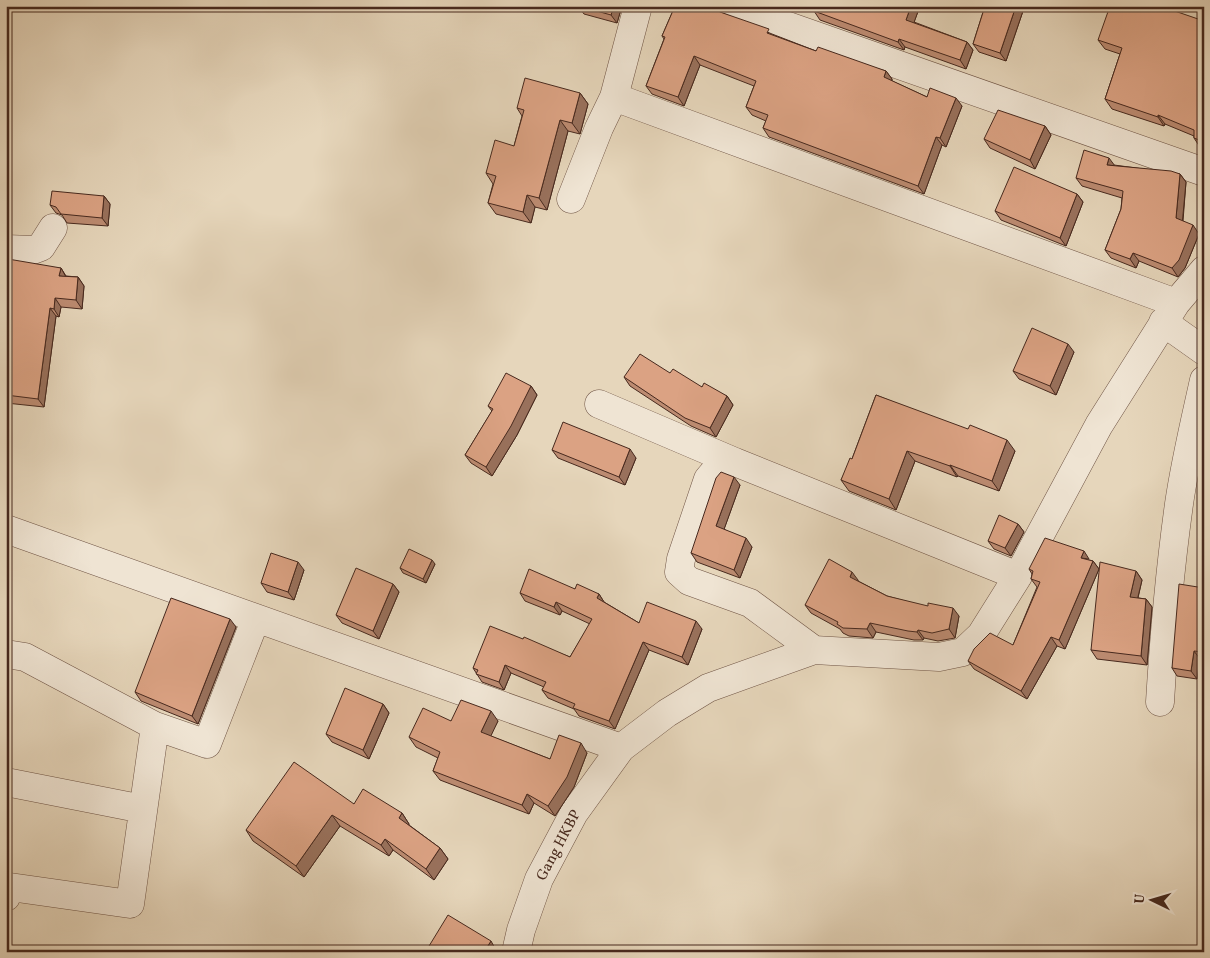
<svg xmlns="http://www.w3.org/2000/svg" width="1210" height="958" viewBox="0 0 1210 958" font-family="Vollkorn,serif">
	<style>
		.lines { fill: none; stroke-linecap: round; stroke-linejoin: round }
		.minor-casing { stroke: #6f5445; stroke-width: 29 }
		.minor { stroke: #efe4d3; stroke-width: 28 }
		.wall { fill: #bc8b71; stroke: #47291e }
		.shaded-wall { fill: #99715c; stroke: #47291e }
		.building { fill: #dba283; stroke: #47291e }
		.labels { text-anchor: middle; stroke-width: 4; stroke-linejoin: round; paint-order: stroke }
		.street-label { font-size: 15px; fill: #47291e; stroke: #efe4d3 }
	</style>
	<rect width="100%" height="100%" fill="#e6d6bb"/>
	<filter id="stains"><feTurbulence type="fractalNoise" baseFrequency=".004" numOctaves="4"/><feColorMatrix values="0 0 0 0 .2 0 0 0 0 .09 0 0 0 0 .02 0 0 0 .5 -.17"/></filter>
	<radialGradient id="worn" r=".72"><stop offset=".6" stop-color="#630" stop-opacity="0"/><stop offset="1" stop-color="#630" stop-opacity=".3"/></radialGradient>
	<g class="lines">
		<defs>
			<path id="minor" d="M731 6 1204 172
				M614 97 638 6
				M571 199 599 128 614 97 1176 303
				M6 249 33 250 41 247 53 228
				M1163 322 1204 351
				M599 404 735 462
				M6 529 621 748
				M814 650 750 603 689 581 679 572 681 559 708 479 719 466 735 462 1018 576
				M6 654 25 657 155 726
				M1160 702C1164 636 1170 569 1179 504 1185 462 1195 421 1204 380
				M6 782 143 809
				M6 897 10 887 130 904 155 726 207 744 256 618
				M516 952 521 930 539 879 574 813 621 748 667 713 708 688 814 650 939 657 963 652 981 635 1018 576 1099 425 1176 303 1204 270"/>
		</defs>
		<use href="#minor" class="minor-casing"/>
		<use href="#minor" class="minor"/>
	</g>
	<path class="wall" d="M578 6H622L617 23 584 14Z
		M675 6H716V10L720 12 772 34 816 51 886 71 892 79V81L927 97 962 106 946 147 942 145 924 194 769 137 763 128 766 121 752 115 746 107 754 86 700 65 684 106 652 94 646 86 664 39 662 36Z
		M816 6H920L914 22 967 42 973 50 966 69 905 47 904 50 820 20 814 11Z
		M985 6H1020L1023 11 1006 61 979 52 973 44Z
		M1060 6H1070L1064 11Z
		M1142 8 1204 21V149L1200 147 1194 138V136L1165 124 1164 126 1112 109 1105 99 1120 54 1105 49 1098 40Z
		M580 93 588 104 580 134 568 131 547 210 535 207 531 223 496 214 488 203 493 184 486 173 514 146 522 116 517 108Z
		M1045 126 1051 135 1035 169 990 148 984 139Z
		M1114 165 1180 174 1186 182 1183 221 1199 234 1185 268 1178 277 1139 261 1136 268 1111 258 1105 250 1121 209 1122 198 1082 186 1076 178Z
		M1077 194 1083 202 1066 246 1001 220 995 211Z
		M104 196 110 204 108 226 67 223 62 215 56 213 50 205Z
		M61 268 66 276 78 277 84 286 82 309 61 307 59 317 56 316 44 407 6 403V272Z
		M1074 352 1056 395 1019 379 1013 371Z
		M624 377 702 387 727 396 733 405 716 437 691 426 630 386Z
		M531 386 537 395 517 435 492 476 471 463 465 455 492 411 488 406Z
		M876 395 1015 451 999 491 958 476 957 477 915 461 896 510 849 491 841 480 852 459Z
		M552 450 636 458 625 485 558 458Z
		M740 485 724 529 752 547 740 578 697 562 691 553Z
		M1018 524 1024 532 1011 556 994 549 988 541Z
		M1089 560 1093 561 1099 569 1065 649 1057 646 1027 699 974 669 968 661 1013 645 1037 587 1031 579 1032 574 1029 569Z
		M435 564 426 583 403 573 400 568Z
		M304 570 294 600 267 592 261 583Z
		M1136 571 1142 580 1138 598 1146 599 1152 607 1147 665 1097 659 1091 650Z
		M858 580V581L887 596 959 616 955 638 938 641 924 638 923 640H914L876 632 873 638 849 636 843 633 840 629 811 613 805 605Z
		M393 584 399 592 379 639 342 623 336 615Z
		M1204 588V660L1200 659 1197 679 1177 676 1172 668Z
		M575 589 599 594 604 602 639 623 702 629 688 665 649 650 615 729 579 716 574 709 548 698 542 690 544 687 511 673 504 690 482 682 473 668 523 639 570 657 590 624 562 611 560 615 525 601 520 593Z
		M236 627 198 724 141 701 135 692Z
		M383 704 389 713 369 759 332 742 326 734Z
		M451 721H498L490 736 550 759 587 753 574 787 555 816 534 803 529 814 440 780 433 771 438 758 416 747 409 737Z
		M354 804 402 813 409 824V825L440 848 448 859 434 880 393 850 389 856 340 826 304 877 253 841 246 830Z"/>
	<path class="shaded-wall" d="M614 6H622L617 23 611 15Z
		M911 6H920L912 28 906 20Z
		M1016 6H1020L1023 11 1006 61 1000 53Z
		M899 39 905 47 904 50 898 42Z
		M967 42 973 50 966 69 960 60Z
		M694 56 700 65 684 106 678 97Z
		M886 71 892 79 890 86 884 77Z
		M580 93 588 104 580 134 572 123Z
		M956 98 962 106 946 147 940 138Z
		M1158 115 1165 124 1164 126 1158 117Z
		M560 120 568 131 547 210 539 198Z
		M1045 126 1051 135 1035 169 1030 160Z
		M936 137 942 145 924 194 918 186Z
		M1109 158 1115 166 1107 165Z
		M1180 174 1186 182 1182 226 1176 218Z
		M1077 194 1083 202 1066 246 1060 238Z
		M527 195 535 207 531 223 523 212Z
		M104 196 110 204 108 226 102 218Z
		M1193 225 1199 234 1185 268 1178 277 1172 268Z
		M1133 253 1139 261 1136 268 1130 259Z
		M61 268 66 277 59 276Z
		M78 277 84 286 82 309 76 300Z
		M55 298 61 307 59 317 54 309Z
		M50 308 56 316 44 407 38 399Z
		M1068 344 1074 352 1056 395 1050 386Z
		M531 386 537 395 517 435 492 476 486 467Z
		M727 396 733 405 716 437 710 428Z
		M1007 440 1015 451 999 491 992 481Z
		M630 449 636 458 625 485 619 477Z
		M907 451 915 461 896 510 889 499Z
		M950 465 958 476 957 477 950 466Z
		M734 477 740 485 722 535 716 526Z
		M1018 524 1024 532 1011 556 1005 548Z
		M746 538 752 547 740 578 734 570Z
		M1084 551 1089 559 1081 558Z
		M432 560 435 564 426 583 423 579Z
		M1093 561 1099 569 1065 649 1059 640Z
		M298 562 304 570 294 600 288 592Z
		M1136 571 1142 580 1136 605 1130 597Z
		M852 572 858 580 856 585 850 577Z
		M393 584 399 592 379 639 373 631Z
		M599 594 604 602 602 606 597 598Z
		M1146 599 1152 607 1147 665 1141 656Z
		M556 602 562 611 560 615 554 607Z
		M953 608 959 616 955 638 949 629Z
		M230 619 236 627 198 724 192 716Z
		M696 621 702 629 688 665 682 657Z
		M870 623 876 632 873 638 867 629Z
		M918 630 924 638 923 640 917 632Z
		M1051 637 1057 646 1027 699 1021 691Z
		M643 642 649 650 615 729 609 721Z
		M1194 651 1200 659 1197 679 1191 671Z
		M505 665 511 673 504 690 499 682Z
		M383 704 389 713 369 759 363 750Z
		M491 711 498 721 488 742 481 732Z
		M581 743 587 753 574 787 555 816 548 806Z
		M527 794 534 803 529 814 522 805Z
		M402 813 409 824 406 829 399 818Z
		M332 815 340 826 304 877 296 866Z
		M385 839 393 850 389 856 381 845Z
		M440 848 448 859 434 880 426 869Z
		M491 941 496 950 495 952H484Z"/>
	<path class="building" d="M579 6H614L611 15Z
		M675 6H713L714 8 720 12 769 29 767 33 816 51 818 47 886 71 884 77 927 97 930 88 956 98 940 138 936 137 918 186 763 128 768 115 746 107 756 81 694 56 678 97 646 86 665 37 662 36Z
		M816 6H911L906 20 967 42 960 60 899 39 898 42 814 11Z
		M985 6H1016L1000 53 973 44Z
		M1110 6H1138L1142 8 1143 6H1160L1204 21V142L1194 138V130L1158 115V117L1105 99 1122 48 1098 40Z
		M525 78 580 93 572 123 560 120 539 198 527 195 523 212 488 203 496 176 486 173 495 140 514 146 524 110 517 108Z
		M998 110 1045 126 1030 160 984 139Z
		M1084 150 1109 158 1107 165 1171 171 1180 174 1176 218 1193 225 1179 260 1172 268 1133 253 1130 259 1105 250 1121 209 1123 191 1076 178Z
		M1014 167 1077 194 1060 238 995 211Z
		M52 191 104 196 102 218 61 214 56 207 50 205Z
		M8 259 61 268 59 276 78 277 76 300 55 298 54 309 50 308 38 399 6 395V272Z
		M1032 328 1068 344 1050 386 1013 371Z
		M640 354 670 373 673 369 702 387 704 383 727 396 710 428 685 418 624 377Z
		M506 373 531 386 511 426 486 467 465 455 493 409 488 406Z
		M876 395 968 429 970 425 1007 440 992 481 950 465V466L907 451 889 499 841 480 850 458 852 459Z
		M563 422 630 449 619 477 552 450Z
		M721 472 734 477 716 526 746 538 734 570 691 553 716 478Z
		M999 515 1018 524 1005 548 988 541Z
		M1045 538 1084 551 1081 558 1093 561 1059 640 1051 637 1021 691 968 661 974 649 990 633 1013 645 1040 582 1031 579 1033 571 1029 569Z
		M409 549 432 560 423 579 400 568Z
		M271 553 298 562 288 592 261 583Z
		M829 559 852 572 850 577 887 596 928 606V603L953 608 949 629 932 633 918 630 917 632 908 631 870 623 867 629 843 628 837 624 838 622 805 605Z
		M1100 562 1136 571 1130 597 1146 599 1141 656 1091 650Z
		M356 568 393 584 373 631 336 615Z
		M529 569 575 589 577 584 599 594 597 598 639 623 647 602 696 621 682 657 643 642 609 721 573 708 575 704 542 690 546 682 505 665 499 682 476 674 478 670 473 668 490 626 523 639 524 637 570 657 592 619 556 602 554 607 520 593Z
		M1179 584 1204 588V652L1194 651 1191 671 1172 668Z
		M171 598 230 619 192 716 135 692Z
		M345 688 383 704 363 750 326 734Z
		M461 700 491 711 481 732 550 759 559 735 581 743 567 777 548 806 527 794 522 805 433 771 440 752 409 737 423 708 451 721Z
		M294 762 354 804 363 789 402 813 399 818 440 848 426 869 385 839 381 845 332 815 296 866 246 830Z
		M448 915 491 941 484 952H428L426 951Z"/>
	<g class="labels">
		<g class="street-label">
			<text transform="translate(558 845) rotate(-62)" y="5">Gang HKBP</text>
		</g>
	</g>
	<rect width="1210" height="958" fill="none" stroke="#e6d6bb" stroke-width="25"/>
	<rect x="8" y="8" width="1195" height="943" fill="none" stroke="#47291e" stroke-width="2.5"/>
	<rect x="12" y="12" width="1185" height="933" fill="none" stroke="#47291e"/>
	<g transform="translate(1152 900) rotate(275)" stroke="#efe4d3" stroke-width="4" paint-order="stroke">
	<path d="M0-4L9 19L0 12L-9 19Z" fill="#47291e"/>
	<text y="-8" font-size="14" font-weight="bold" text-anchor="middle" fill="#47291e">U</text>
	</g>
	<rect width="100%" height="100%" filter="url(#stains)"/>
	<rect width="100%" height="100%" fill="url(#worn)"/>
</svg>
